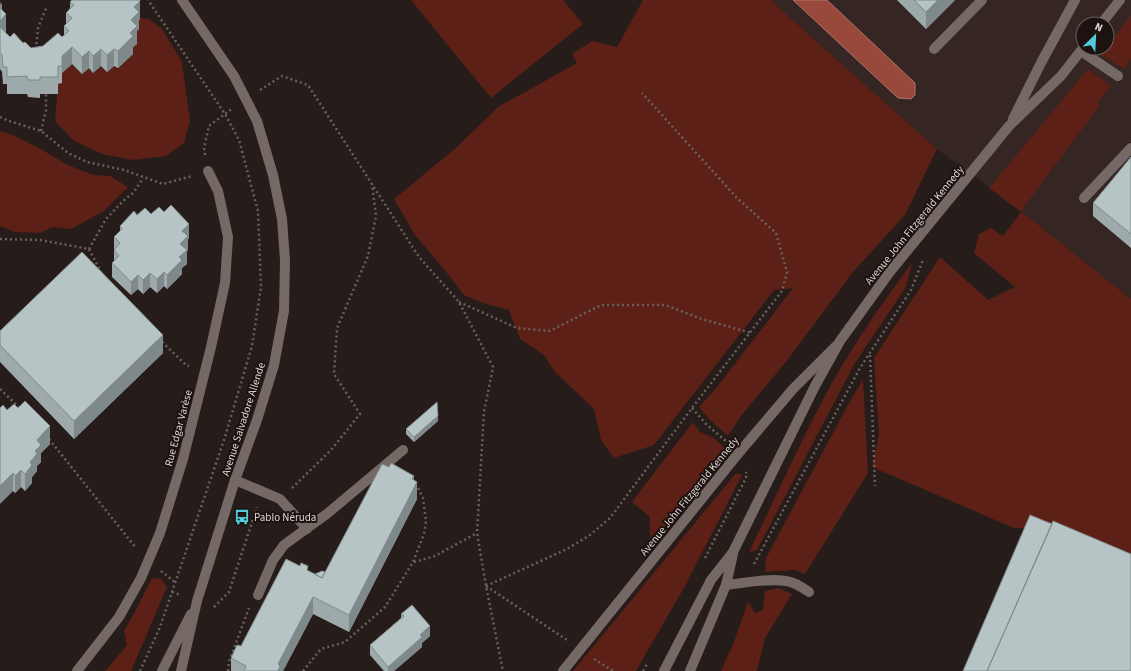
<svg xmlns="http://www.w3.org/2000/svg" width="1131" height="671" viewBox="0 0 1131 671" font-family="'Source Sans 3',sans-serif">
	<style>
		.built { fill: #352623; fill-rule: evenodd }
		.green { fill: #5c2017 }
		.water { fill: #98493c; stroke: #ad736a }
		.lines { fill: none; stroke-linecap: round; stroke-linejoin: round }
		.path { stroke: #6a615f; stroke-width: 2.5; stroke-dasharray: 2 3; stroke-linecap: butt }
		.service { stroke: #756966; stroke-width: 10 }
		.minor { stroke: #756966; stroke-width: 10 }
		.secondary { stroke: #756966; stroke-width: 10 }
		.wall { fill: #9da9aa }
		.shaded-wall { fill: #7f898b }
		.building { fill: #b6c4c6; stroke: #7f898b }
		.labels { text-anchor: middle; stroke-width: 4; stroke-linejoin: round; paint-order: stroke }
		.street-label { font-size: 11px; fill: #ddd6d4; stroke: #1c1311 }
		.poi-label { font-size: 11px; fill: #ddd6d4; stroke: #1c1311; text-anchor: start }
	</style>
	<rect width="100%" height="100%" fill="#261c1a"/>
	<path class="built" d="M772 0H1131V299L1021 211 937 149 777 6ZM1083 24H1107V48H1083Z"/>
	<path class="green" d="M411 0H563L583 24 491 98Z
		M643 0H772L777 6 937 149 905 215 853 272 785 363 741 416 728 436 710 420 699 407 717 387 793 288 774 290 654 445 614 458 601 440 594 409 555 372 544 355 520 339 509 310 483 303 464 295 443 268 415 235 394 199 456 148 498 107 577 63 572 54 592 41 617 47Z
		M1131 15V59L1124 69 1101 55Z
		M140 18 149 19 162 29 182 62 190 121 184 143 166 156 132 160 102 154 74 141 55 121 58 84 62 73 71 64 82 74 89 68 94 73 101 66 107 72 114 66 118 68 133 54 130 50 134 24Z
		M1088 69 1111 86 1099 101 1098 108 1021 211 1131 299V571L1030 528H1014L872 467 879 434 874 358 940 257 988 300 1015 287 974 253 979 234 991 228 1003 236 1021 212 989 188Z
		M0 131 13 135 39 148 68 165 93 175 110 176 128 187 104 211 71 229 53 227 39 233 15 232 0 226Z
		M912 263 906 287 855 363 757 550 749 552C773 503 795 453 820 405 846 355 878 308 912 263Z
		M863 379 868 473 805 574 795 570 765 572 766 558 849 403Z
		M693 422 700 432 714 438 727 450 650 545V517L632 502Z
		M736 473 742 475 685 586 636 671H573Z
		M152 578 161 579 167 587 131 671H105L127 645 124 631 137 608Z
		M779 588 792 594 765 638 757 671H721L734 642 748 602 755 613 763 610 765 591Z"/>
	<path class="water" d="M793 0H827L915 83V95L911 99 898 98Z"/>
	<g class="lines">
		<path class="path" d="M36 49 38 28 47 6
			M260 90 282 76 308 85 419 257 459 302 493 367 484 412 477 533 486 586 503 671
			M0 117 9 121 41 131 68 153 87 162 124 170 163 184 192 176
			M41 131 46 110V94
			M205 155 204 148 209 126 233 108
			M0 239 40 240 89 249 102 274
			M89 249 106 219 123 201 134 192 143 178
			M459 302 517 328 550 331 601 305H665L702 319 751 333
			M162 342 186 365 189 366
			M870 355 875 486
			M0 389 21 409
			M692 408 706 424 727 442
			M49 439 136 548
			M292 488 331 450 360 414 334 374 337 328 368 256 376 216 372 184
			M705 558 745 480 747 474 746 472
			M414 562 435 556 477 533
			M754 564 860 368 911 290 923 260
			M161 571 176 583
			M486 586 567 549 590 535 610 518 692 408 782 291 787 272 776 233 737 198 642 93
			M486 586 567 640
			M172 592 181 595
			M214 607 229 592 257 507
			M594 659 613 671
			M140 671 160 627 224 440 252 346 261 287 258 211 239 140 225 114 148 0
			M228 671 229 662 249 608
			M303 671 321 649 345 642 385 607 413 562 424 534 426 521 423 498 417 486
			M643 671 647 664"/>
		<path class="service" d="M934 49 982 0
			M1081 51 1118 76
			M1084 198 1131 148
			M235 480 280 499 307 529
			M726 585C746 583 766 578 786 581 794 582 802 587 809 592
			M258 595 273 560 284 545 328 513 403 450
			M77 671 119 617 141 578 160 533 183 459 211 347 225 283 228 237 218 191 208 171"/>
		<path class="minor" d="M162 671 191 614
			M181 671 197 601 235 480 257 420 274 365 284 311 285 260 282 219 273 175 257 121 234 76 182 0
			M563 671 737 455 793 389 836 346"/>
		<path class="secondary" d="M1101 24 1120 0
			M1013 119 1042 61 1075 0
			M664 671 711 580 733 552 815 386 840 341 889 273 1009 126 1061 76 1083 48
			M690 671 726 585 733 554"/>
	</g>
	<path class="wall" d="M897 0H955L926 29Z
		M0 1 6 32 5 33 10 37 23 43 31 48 43 46 62 37 64 36V26L66 24V13L70 8V2L140 18 139 20V29L137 31V44L133 47V54L118 68 114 66 107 72 101 66 93 73 89 68 82 74 72 64 62 73V83L58 84V94H40V98L28 97 27 94H7V84H3L2 72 0 69Z
		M1131 157V248L1093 216V203Z
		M151 214 189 238 188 239V250L187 251V264L182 268V274L167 289 164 286 157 293 150 287 143 294 138 289 131 295 112 277V263L114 261V237L120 232V226L137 215Z
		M0 331 163 353 74 439 0 362Z
		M7 410 50 444 41 453V462L37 466V471L32 477V483L25 491 21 487 15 493 13 491Z
		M438 421 414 442 406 434V429Z
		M414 480 417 499 349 632 313 614 283 671H231V658L308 571 315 574 325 572Z
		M401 614 430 636 422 643V647L394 671H384L370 655V645L401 618Z"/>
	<path class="shaded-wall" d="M938 0H955L926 29V12Z
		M140 1V18L139 20V29L137 31V44L133 47V54L118 68V51L131 20 134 7Z
		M2 3V18L6 14V32L0 38V6Z
		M72 47V64L62 73V56Z
		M101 49V66L93 73V56Z
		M114 49V66L107 72V55Z
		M89 51V68L82 74V57Z
		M189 224V238L188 239V250L187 251V264L182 268V274L167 289V275L180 244 182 231Z
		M164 272V286L157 293V279Z
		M150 273V287L143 294V280Z
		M138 275V289L131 295V282Z
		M163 335V353L74 439V421Z
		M438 416V421L414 442V437Z
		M50 426V444L41 453V462L37 466V471L32 477V483L25 491V474L35 451 37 440Z
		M21 470V487L15 493V476Z
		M13 473V491L0 504V486Z
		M414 476V489L417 482V499L349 632V615Z
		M313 597V614L283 671H278V664Z
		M430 626V636L422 643V647L394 671H388V667L420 635Z"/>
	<path class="building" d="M72 0H140V1L134 7 139 12 131 20 137 26 130 33 133 36 118 51 114 49 107 55 101 49 93 56 89 51 82 57 72 47 62 56V66H58V77H40V80H28L27 76 7 77V67H3L2 55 0 52V27L10 37 14 33 23 43 25 42 31 48 43 46 58 33 62 37 69 31 64 26 72 18 66 13 74 5 70 2Z
		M914 0H938L926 12Z
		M0 8 6 14 0 21Z
		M1131 157V234L1093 203Z
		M171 205 189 224 182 231 188 236 180 244 187 250 179 257 182 260 167 275 164 272 157 279 150 273 143 280 138 275 131 282 112 263 119 256 114 250 120 243 114 237 122 229 120 226 134 211 137 215 145 208 151 214 159 207 164 212Z
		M82 252 163 335 74 421 0 345V331Z
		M25 401 50 426 37 440 41 445 35 451 37 454 30 462 32 465 25 474 21 470 15 476 13 473 0 486V408L3 405 7 410 14 404 18 408Z
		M437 402 438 416 414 437 406 429Z
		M391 463 414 476 412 479 417 482 349 615 313 597 278 664 280 666 278 671H244L246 666 231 658 237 645 241 646 286 559 300 566 301 563 308 566 307 570 322 578 382 464 389 467Z
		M1030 515 1052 524 987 671H963Z
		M1053 521 1131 554V671H987Z
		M322 571 325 572 322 578 315 574Z
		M412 605 430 626 420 635 422 637 388 667 370 645 404 616 401 614Z"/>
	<defs>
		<symbol id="bus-bare" viewBox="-9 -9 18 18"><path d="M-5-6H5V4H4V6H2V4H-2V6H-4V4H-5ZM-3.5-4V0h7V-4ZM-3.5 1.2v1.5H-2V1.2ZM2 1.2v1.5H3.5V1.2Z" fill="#54cadd" stroke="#1c1311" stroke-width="2.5" paint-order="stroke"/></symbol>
	</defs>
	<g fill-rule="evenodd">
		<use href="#bus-bare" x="231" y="506" width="22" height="22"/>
	</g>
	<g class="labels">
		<g class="street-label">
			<text transform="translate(914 225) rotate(-51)" y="4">Avenue John Fitzgerald Kennedy</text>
			<text transform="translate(243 419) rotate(-72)" y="4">Avenue Salvadore Allende</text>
			<text transform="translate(178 428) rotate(-75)" y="4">Rue Edgar Varèse</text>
			<text transform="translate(689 496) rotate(-51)" y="4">Avenue John Fitzgerald Kennedy</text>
		</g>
		<g class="poi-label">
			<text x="254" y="521">Pablo Néruda</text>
		</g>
	</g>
	<g transform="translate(1095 36) rotate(24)"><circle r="19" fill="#1c1311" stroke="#69615f"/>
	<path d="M0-3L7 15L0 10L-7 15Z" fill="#54cadd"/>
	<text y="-6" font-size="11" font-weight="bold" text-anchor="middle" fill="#ddd6d4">N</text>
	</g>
</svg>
